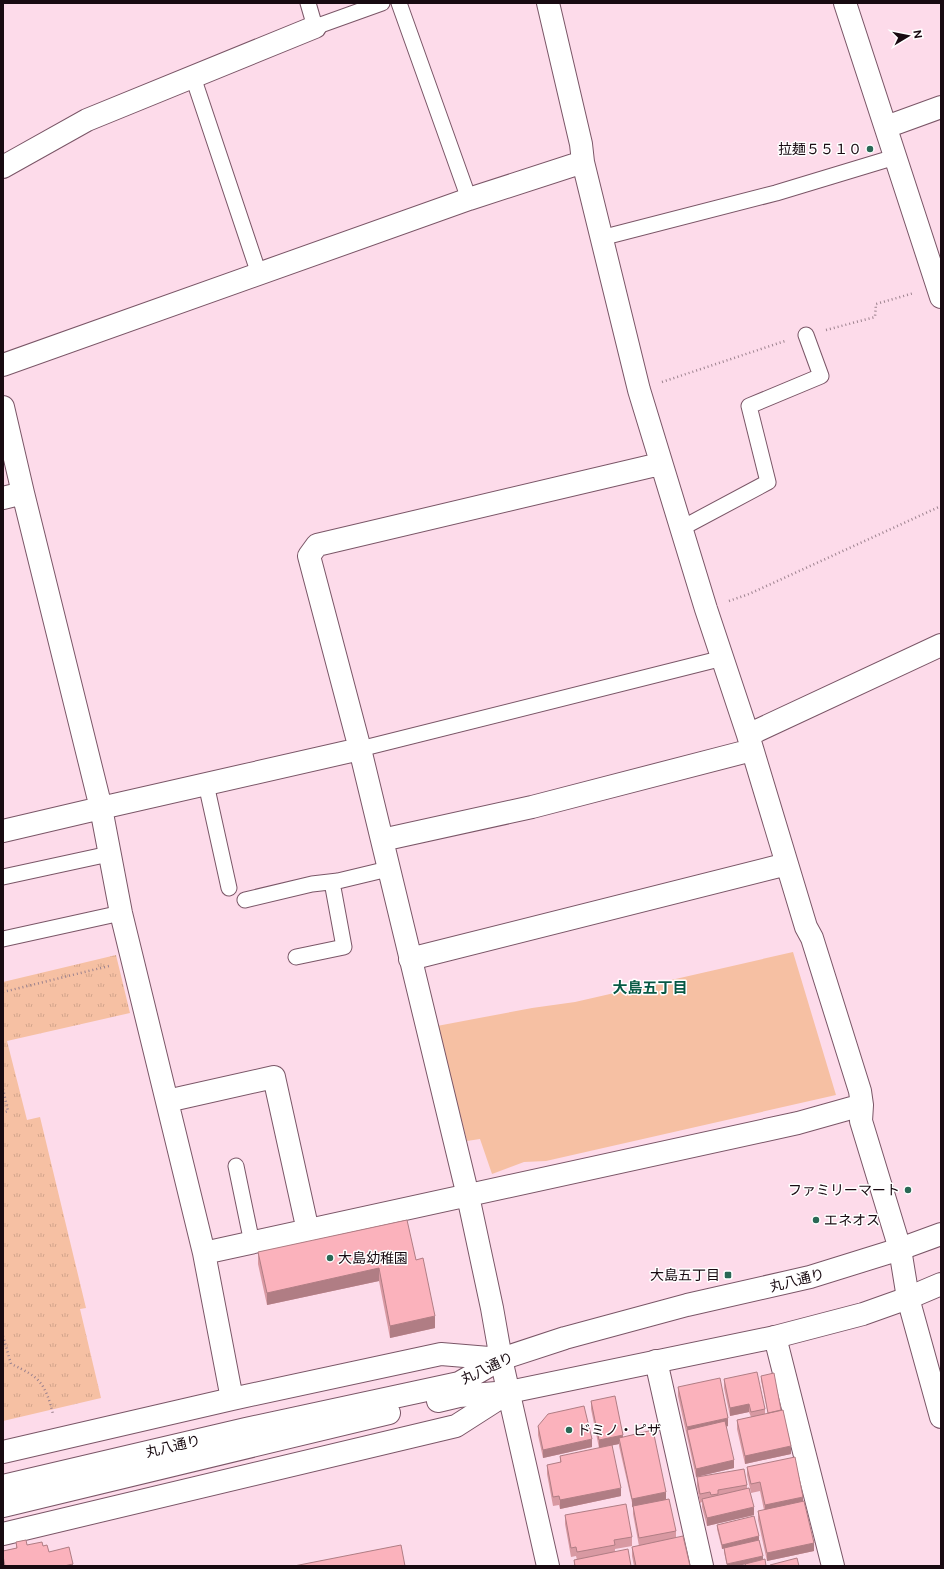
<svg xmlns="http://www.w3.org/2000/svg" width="944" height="1569" viewBox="0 0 944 1569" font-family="Figtree,'Noto Sans JP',sans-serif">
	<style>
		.grass { fill: #f6c0a3 }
		.park { fill: url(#park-tufts) }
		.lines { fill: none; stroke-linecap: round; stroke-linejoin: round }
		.lane-casing { stroke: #7a5667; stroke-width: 17 }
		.street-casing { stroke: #7a5667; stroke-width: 24 }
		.secondary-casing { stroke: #7a5667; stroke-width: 24 }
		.path { stroke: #9c828e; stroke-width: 2.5; stroke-dasharray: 1 3; stroke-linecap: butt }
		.lane { stroke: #fff; stroke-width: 15 }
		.street { stroke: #fff; stroke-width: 22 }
		.secondary { stroke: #fff; stroke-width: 22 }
		.wall { fill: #d899a2 }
		.shaded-wall { fill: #b07d84 }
		.building { fill: #fbb2bc; stroke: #b07d84 }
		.poi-dot { fill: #2a6855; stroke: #fff; stroke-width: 1.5 }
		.labels { text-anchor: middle; stroke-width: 3; stroke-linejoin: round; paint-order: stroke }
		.poi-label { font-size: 14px; fill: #180a11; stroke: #fff; text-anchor: end }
		.street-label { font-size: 14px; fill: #180a11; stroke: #fff }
		.neighbourhood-label { font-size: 15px; font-weight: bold; fill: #075944; stroke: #fff }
	</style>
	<defs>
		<pattern id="park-tufts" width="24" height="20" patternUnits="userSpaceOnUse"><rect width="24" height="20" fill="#f6c0a3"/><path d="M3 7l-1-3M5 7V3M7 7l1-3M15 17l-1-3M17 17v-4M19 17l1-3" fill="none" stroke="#d2a48b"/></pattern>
	</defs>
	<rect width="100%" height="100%" fill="#fddbea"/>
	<path class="grass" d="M793 952 836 1095 546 1161 524 1162 492 1174 480 1139 467 1141 437 1026 532 1008 575 1002Z"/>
	<path class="park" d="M116 955 130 1013 7 1041 27 1120 40 1117 86 1308 80 1309 101 1398 3 1421V982Z"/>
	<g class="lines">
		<defs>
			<path id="lane" d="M308 3 315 27 382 3
				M399 3 469 199
				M193 77 259 274
				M601 238 776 193 895 157
				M682 528 768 482 749 406 821 376 806 335
				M360 749 723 658
				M206 784 229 888
				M3 877 109 854
				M245 900 312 884 338 881 388 869
				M3 939 121 913
				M296 957 344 947 332 882
				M236 1166 252 1243"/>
			<path id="street" d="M548 3 581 144 583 162 639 390 706 609 748 735 806 927 812 938 860 1091 862 1105 861 1121 900 1249 908 1298 941 1417
				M845 3 941 297
				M886 127 941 107
				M3 167 87 120 315 27
				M3 365 469 199 583 162
				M3 407 23 493 101 808 121 913 204 1253 232 1399
				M3 498 23 493
				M748 735 941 645
				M3 831 101 808 360 749
				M382 840 532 807 752 750
				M410 959 787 864
				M167 1101 274 1077 308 1231
				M204 1253 798 1123 862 1105
				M775 1337 833 1566
				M656 1361 702 1566
				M3 1452 232 1399 441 1354 501 1359
				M3 1534 456 1426 509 1392
				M548 1566 501 1359 492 1308 468 1196 360 749 309 556 317 545 660 464"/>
			<path id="secondary" d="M438 1401 459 1396 509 1392 775 1337 863 1314 908 1298 941 1284
				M3 1486 246 1429 459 1383 501 1359 565 1338 687 1305 810 1277 900 1249 941 1234
				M3 1506 389 1413"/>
		</defs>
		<use href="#lane" class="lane-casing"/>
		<use href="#street" class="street-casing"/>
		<use href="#secondary" class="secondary-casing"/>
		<path class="path" d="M826 330 875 317 876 304 914 293
			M662 382 785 341
			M729 601 749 594 941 506
			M3 992 109 966
			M3 1089 8 1111 3 1113
			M3 1336 11 1364C40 1377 45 1383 53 1414"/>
		<use href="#lane" class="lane"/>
		<use href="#street" class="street"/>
		<use href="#secondary" class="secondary"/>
	</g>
	<path class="wall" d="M258 1252 416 1260 435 1328 390 1338 379 1281 267 1305 258 1264Z
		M761 1376 791 1454 745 1464 737 1429V1420L751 1417 749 1412 730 1416 724 1388V1379L765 1409V1414H768L761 1380Z
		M678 1387 728 1426 726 1427 734 1468 696 1477 678 1396Z
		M591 1401 623 1437 666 1499 676 1531V1538L690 1566H634L632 1556V1547L639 1546 633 1514V1507L619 1446V1444L599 1448 591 1409Z
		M538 1426 592 1447 543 1458 538 1435Z
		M560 1456 621 1496 560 1509 559 1505 553 1506 547 1474V1465L560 1463Z
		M747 1467 803 1501 814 1551 767 1561 758 1520V1511L764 1510 760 1491 751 1493 747 1475Z
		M697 1477 747 1485V1488L754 1515 707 1526 702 1507V1502L700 1503 697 1486Z
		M565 1515 632 1537V1546L615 1549V1551L631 1566H574V1560H577L576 1556 571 1557 565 1524Z
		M717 1525 759 1540 763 1560 766 1566H745V1564L738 1566H727L724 1552V1548L722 1549 717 1529Z
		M16 1542 27 1545 43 1546 49 1552 73 1566H3V1551L16 1548Z"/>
	<path class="shaded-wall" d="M379 1268V1281L267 1305V1293Z
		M435 1316V1328L390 1338V1326Z
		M749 1404V1412L730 1416V1408Z
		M728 1418V1426L688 1435 687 1427Z
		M623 1435V1443L619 1438V1444L599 1448V1440Z
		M592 1439V1447L543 1458V1450Z
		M791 1446V1454L745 1464V1456Z
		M734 1460V1468L696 1477V1469Z
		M621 1488V1496L560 1509V1500Z
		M666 1492V1500L632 1507V1499Z
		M803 1497V1506L765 1514V1505Z
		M754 1507V1515L707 1526V1518Z
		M759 1536V1540L722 1549V1545Z
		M814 1543V1551L767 1561V1553Z
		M763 1556V1560L738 1566H727V1564Z
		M73 1564V1566H64Z"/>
	<path class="building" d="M407 1220 416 1260 423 1258 435 1316 390 1326 379 1268 267 1293 258 1252Z
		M757 1372 765 1409 751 1412 749 1404 730 1408 724 1379Z
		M774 1373 781 1410 768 1413 761 1376Z
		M720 1378 728 1418 687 1427 678 1387Z
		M615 1396 623 1435 599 1440 591 1401Z
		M584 1406 592 1439 543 1450 538 1426 548 1414Z
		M783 1410 791 1446 745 1456 737 1420Z
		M725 1421 734 1460 696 1469 687 1430Z
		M653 1430 666 1492 632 1499 619 1438Z
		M612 1445 621 1488 560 1500 559 1496 553 1497 547 1465 561 1462 560 1456Z
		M795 1457 803 1497 765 1505 760 1482 751 1484 747 1467Z
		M744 1469 747 1485 718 1490V1494L711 1495 710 1492 700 1494 697 1477Z
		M749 1488 754 1507 707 1518 702 1499Z
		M669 1499 676 1531 639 1538 633 1506Z
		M804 1501 814 1543 767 1553 758 1511Z
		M626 1504 632 1537 614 1540 615 1545 577 1552 576 1547 571 1548 565 1515Z
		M754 1516 759 1536 722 1545 717 1525Z
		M683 1536 690 1566H636L632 1547Z
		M26 1540 27 1545 42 1542 43 1546 47 1545 49 1552 69 1547 73 1564 64 1566H5L3 1556V1551L17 1548 16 1542Z
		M759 1540 763 1556 727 1564 724 1548Z
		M401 1545 405 1566H294Z
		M628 1549 631 1566H575L574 1560Z
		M797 1558 799 1566H771L770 1565Z
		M765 1559 766 1566H746L745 1564Z"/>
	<g class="poi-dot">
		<circle cx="870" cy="149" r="4"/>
		<circle cx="908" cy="1190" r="4"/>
		<circle cx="816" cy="1220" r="4"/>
		<circle cx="330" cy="1258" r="4"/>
		<rect x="724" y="1271" width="8" height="8" rx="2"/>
		<circle cx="569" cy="1430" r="4"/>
	</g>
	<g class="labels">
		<g class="poi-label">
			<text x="862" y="154">拉麺５５１０</text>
			<text x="900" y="1195">ファミリーマート</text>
			<text x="824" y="1225" text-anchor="start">エネオス</text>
			<text x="338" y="1263" text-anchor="start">大島幼稚園</text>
			<text x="720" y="1280">大島五丁目</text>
			<text x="577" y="1435" text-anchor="start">ドミノ・ピザ</text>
		</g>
		<g class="street-label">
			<text transform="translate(797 1280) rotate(-14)" y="5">丸八通り</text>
			<text transform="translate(487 1368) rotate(-25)" y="5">丸八通り</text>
			<text transform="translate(173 1446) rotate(-13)" y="5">丸八通り</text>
		</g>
		<g class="neighbourhood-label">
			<text x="650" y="993">大島五丁目</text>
		</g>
	</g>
	<rect width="944" height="1569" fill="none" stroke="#180a11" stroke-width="8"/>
	<g transform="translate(908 36) rotate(80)" stroke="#ffffff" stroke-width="3" paint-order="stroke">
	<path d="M0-3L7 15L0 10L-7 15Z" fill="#180a11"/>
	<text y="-6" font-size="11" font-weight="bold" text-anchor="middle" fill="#180a11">N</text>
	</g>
</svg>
